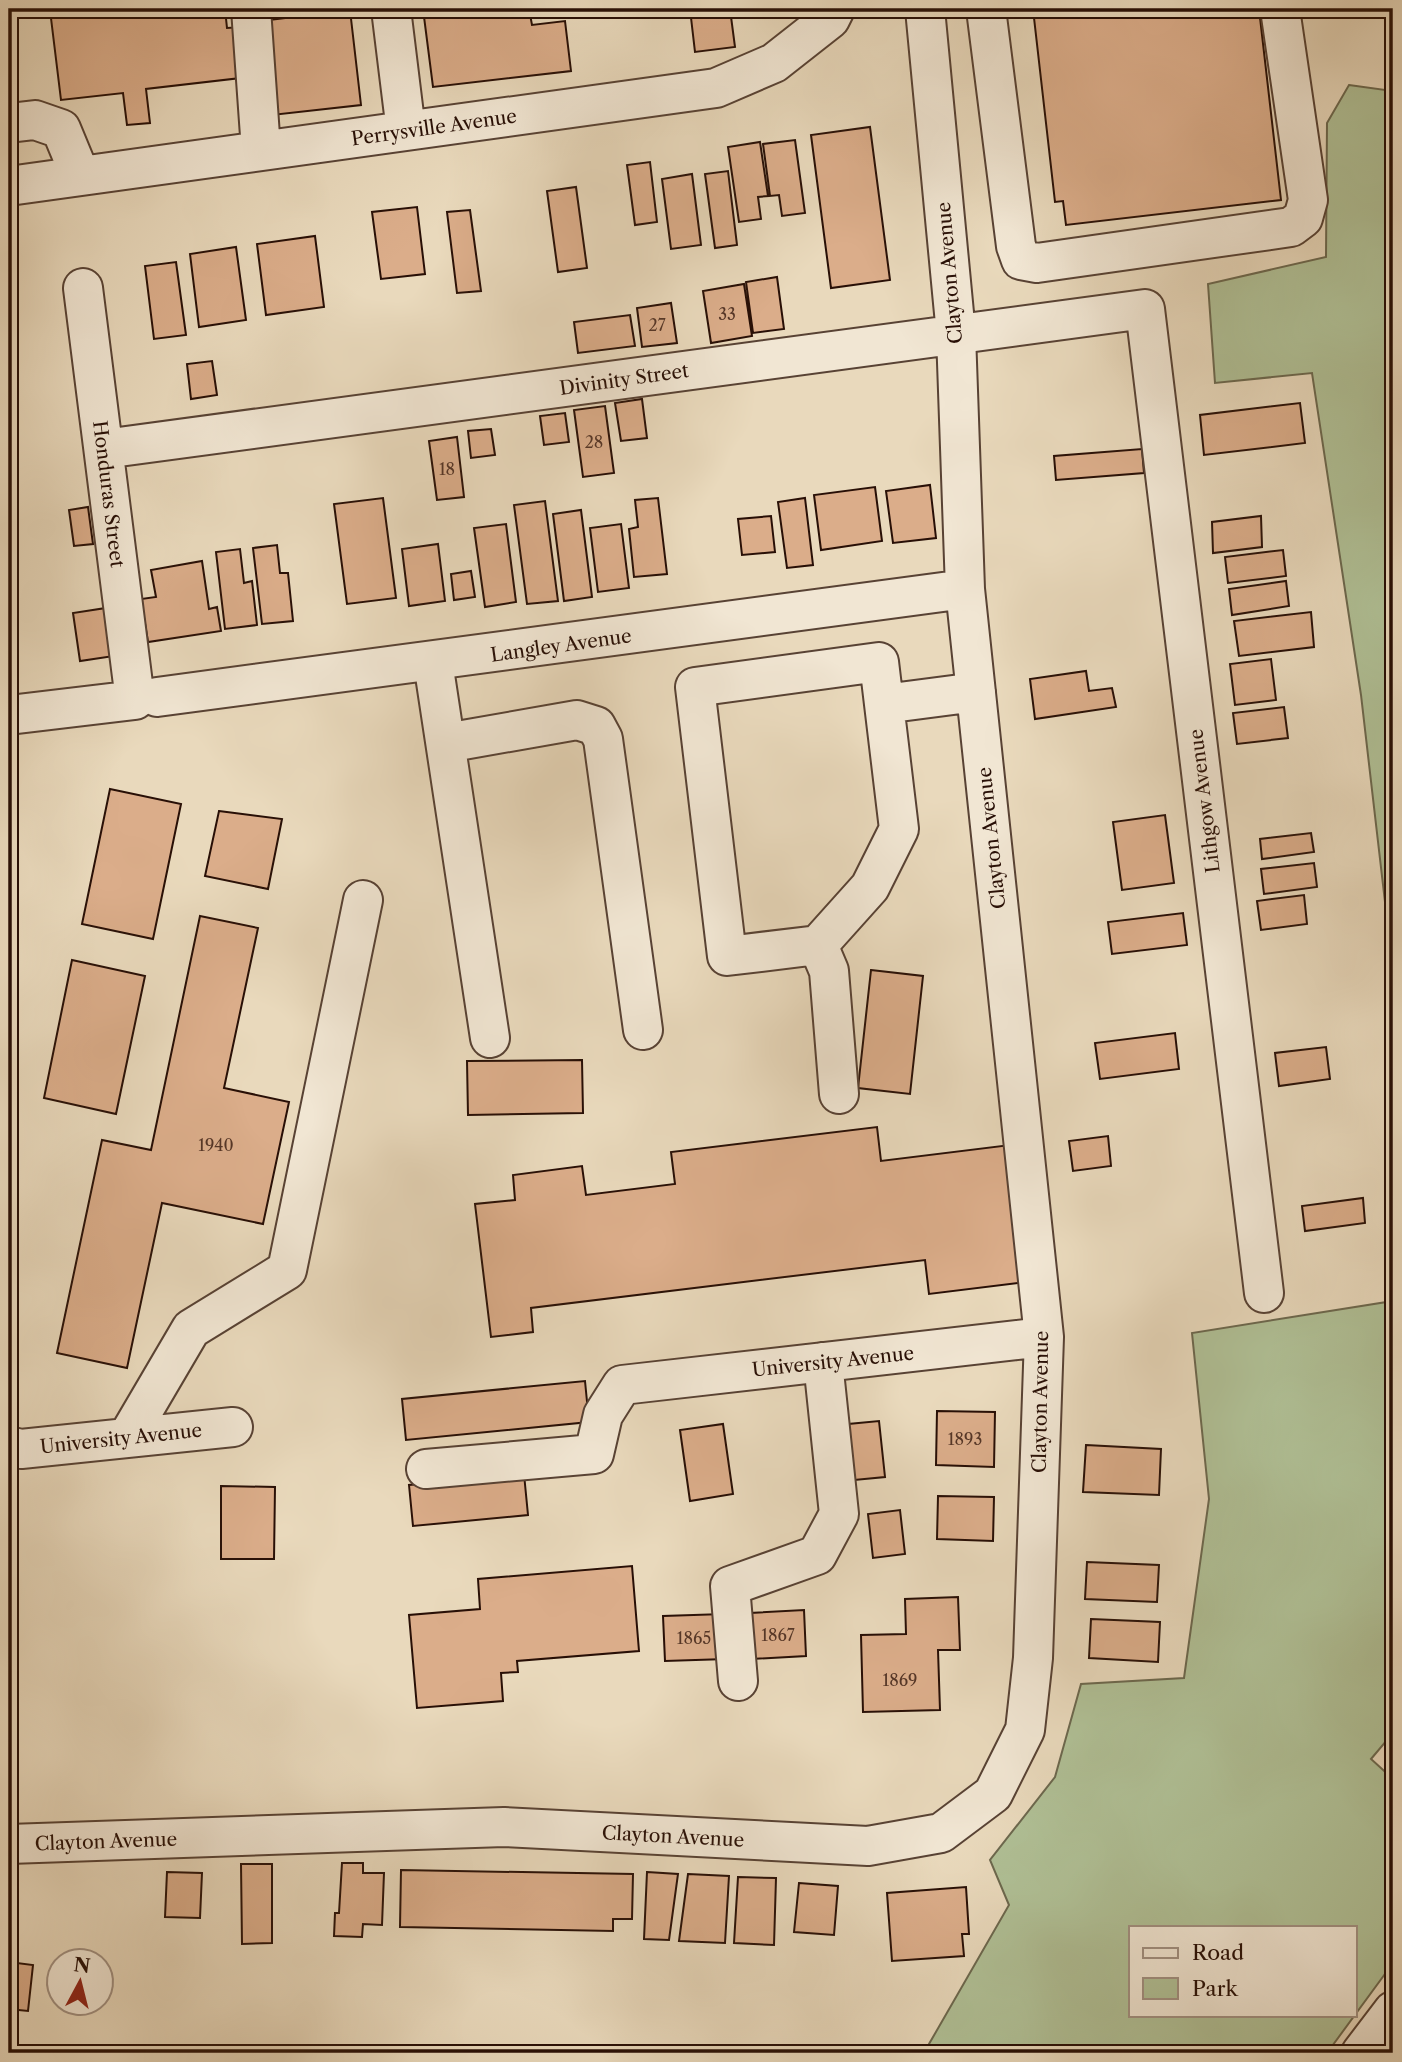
<svg xmlns="http://www.w3.org/2000/svg" width="1402" height="2062" viewBox="0 0 1402 2062" font-family="'Libre Caslon Text',serif">
	<style>
		.green { fill: #b0c096; stroke: #6c684e; stroke-width: 2; fill-rule: evenodd }
		.building { fill: #dbad8a; stroke: #280f06; stroke-width: 2 }
		.lines { fill: none; stroke-linecap: round; stroke-linejoin: round }
		.minor-casing { stroke: #584234; stroke-width: 42 }
		.minor { stroke: #f1e6d3; stroke-width: 38 }
		.labels { text-anchor: middle; stroke-width: 7; stroke-linejoin: round; paint-order: stroke }
		.number-label { font-size: 16px; fill: #553627 }
		.street-label { font-size: 19px; fill: #280f06; stroke: #f1e6d3 }
	</style>
	<rect width="100%" height="100%" fill="#e9d9bc"/>
	<filter id="stains"><feTurbulence type="fractalNoise" baseFrequency=".00286" numOctaves="4"/><feColorMatrix values="0 0 0 0 .2 0 0 0 0 .09 0 0 0 0 .02 0 0 0 .5 -.17"/></filter>
	<radialGradient id="worn" r=".72"><stop offset=".6" stop-color="#630" stop-opacity="0"/><stop offset="1" stop-color="#630" stop-opacity=".3"/></radialGradient>
	<path class="green" d="M1349 85 1393 91V971L1361 695 1312 373 1215 383 1208 284 1326 257 1327 123Z
		M1393 1301V1733L1371 1759 1393 1779V1963L1327 2053H926L929 2044 1009 1905 990 1860 1055 1777 1081 1684 1184 1678 1209 1499 1192 1333ZM1131 1927H1355V2015H1131Z"/>
	<path class="building" d="M225 9 227 28 243 27 249 77 146 89 150 123 127 125 123 93 61 100 50 10Z
		M423 9H529L532 25 565 21 571 71 433 87Z
		M690 9H730L735 47 695 52Z
		M1033 9H1259L1281 200 1066 225 1063 201 1055 202Z
		M350 10 361 105 272 115 261 21Z
		M870 127 890 280 831 288 811 135Z
		M795 140 805 213 782 216 779 195 770 196 763 144Z
		M760 142 768 196 758 197 761 219 739 222 728 147Z
		M650 162 657 222 635 225 627 165Z
		M728 171 737 245 715 248 705 174Z
		M692 174 701 245 671 249 662 179Z
		M576 187 587 268 558 272 547 191Z
		M417 207 425 274 381 279 372 212Z
		M470 210 481 291 457 293 447 212Z
		M315 236 324 307 266 315 257 244Z
		M236 247 246 320 199 327 190 254Z
		M176 262 186 335 154 339 145 266Z
		M777 277 784 329 753 333 746 282Z
		M744 284 752 336 711 343 703 291Z
		M671 303 677 343 642 347 637 308Z
		M630 315 635 346 578 353 574 322Z
		M212 361 217 395 191 399 187 364Z
		M642 399 647 438 621 441 615 403Z
		M1300 403 1305 443 1204 455 1200 415Z
		M605 406 614 473 583 477 574 410Z
		M565 413 569 442 544 445 540 416Z
		M491 429 495 455 471 458 468 431Z
		M457 437 464 497 437 500 429 441Z
		M1142 449 1144 473 1056 480 1054 456Z
		M930 485 936 538 893 543 886 491Z
		M875 487 882 541 821 550 814 495Z
		M383 498 396 598 347 604 334 504Z
		M658 498 667 574 634 577 629 529 638 527 635 500Z
		M805 498 813 565 787 568 778 502Z
		M545 501 558 601 527 604 514 505Z
		M88 507 93 544 74 546 69 510Z
		M581 510 592 597 564 601 553 514Z
		M771 516 775 552 742 555 738 519Z
		M1261 516 1262 547 1213 553 1212 522Z
		M506 524 516 602 485 607 474 528Z
		M621 524 629 588 598 592 590 528Z
		M438 544 445 601 409 606 402 549Z
		M277 545 280 573H288L293 621 262 624 253 548Z
		M240 549 244 583 252 581 257 625 225 629 216 552Z
		M1283 550 1286 576 1228 583 1225 557Z
		M202 561 209 609 217 607 221 631 148 642 141 599 156 597 151 570Z
		M471 571 475 597 454 600 451 574Z
		M1286 581 1289 606 1232 615 1229 589Z
		M106 608 114 656 80 661 73 613Z
		M1311 612 1314 647 1239 656 1234 621Z
		M1271 659 1276 700 1235 705 1230 664Z
		M1086 671 1089 691 1112 688 1116 707 1035 719 1030 679Z
		M1284 707 1288 738 1237 744 1233 713Z
		M110 789 181 804 153 939 82 924Z
		M219 811 282 819 268 889 205 876Z
		M1165 815 1174 883 1122 890 1113 822Z
		M1311 833 1314 852 1262 859 1260 839Z
		M1314 863 1317 887 1264 894 1261 869Z
		M1304 895 1307 924 1261 930 1257 901Z
		M1183 913 1187 945 1112 954 1108 922Z
		M200 916 258 928 224 1088 289 1102 263 1224 162 1203 127 1368 57 1353 102 1140 151 1150Z
		M72 960 145 976 116 1114 44 1098Z
		M871 970 923 976 910 1094 858 1088Z
		M1175 1033 1179 1069 1100 1079 1095 1043Z
		M1326 1047 1330 1079 1279 1086 1275 1053Z
		M582 1060 583 1113 468 1115 467 1061Z
		M877 1127 881 1161 1010 1145 1026 1282 929 1294 925 1260 531 1308 533 1332 491 1337 475 1204 515 1200 513 1175 582 1166 586 1195 675 1184 671 1152Z
		M1108 1136 1111 1166 1073 1171 1069 1141Z
		M1363 1198 1365 1223 1305 1231 1302 1206Z
		M585 1381 589 1422 406 1440 402 1399Z
		M937 1411 995 1412 994 1467 936 1465Z
		M879 1421 885 1477 844 1481 838 1425Z
		M723 1424 733 1494 690 1501 680 1430Z
		M1086 1445 1161 1449 1159 1495 1083 1492Z
		M524 1474 528 1515 413 1526 409 1485Z
		M221 1486 275 1487 274 1559H221Z
		M938 1496 994 1497 993 1541 937 1539Z
		M9 1506H14L15 1587H9Z
		M900 1510 905 1554 873 1558 868 1514Z
		M1087 1562 1159 1565 1157 1602 1085 1599Z
		M632 1566 639 1651 517 1661 518 1672 501 1673 503 1701 417 1708 409 1615 480 1609 478 1579Z
		M958 1597 960 1650H938L940 1710 863 1712 861 1635 906 1634 905 1599Z
		M804 1610 806 1656 752 1659 750 1613Z
		M724 1614 726 1659 665 1661 663 1616Z
		M1091 1619 1160 1622 1158 1662 1089 1658Z
		M342 1863H363V1873H384L382 1925 363 1924 362 1937 334 1936 335 1913H339Z
		M241 1864H272V1943L242 1944Z
		M401 1870 633 1874 632 1919H613V1931L400 1927Z
		M167 1872 202 1873 200 1918 165 1917Z
		M647 1872 678 1874 669 1940 644 1939Z
		M688 1874 729 1876 725 1943 679 1941Z
		M738 1877 776 1878 774 1945 734 1943Z
		M799 1883 838 1886 834 1935 794 1932Z
		M966 1887 969 1934H962L964 1956 892 1961 887 1893Z
		M9 1962 33 1965 28 2011 9 2009Z"/>
	<g class="lines">
		<defs>
			<path id="minor" d="M251 9 261 150
				M391 9 406 131
				M986 9 1016 246 1021 260 1037 263 1291 227 1303 218 1308 200 1280 9
				M9 123 35 120 61 129 80 175
				M9 186 716 88 774 63 830 19 835 9
				M104 449 1145 309 1264 1293
				M433 662 490 1038
				M157 697 965 589
				M884 704 899 829 870 887 818 945 727 956 695 687 879 662 884 704 976 692
				M9 715 135 700 83 288
				M446 743 577 720 596 726 603 739 643 1030
				M818 945 829 971 839 1094
				M127 1438 191 1329 287 1270 363 900
				M9 1446 21 1449 233 1427
				M426 1469 594 1454 603 1415 622 1385 1044 1337
				M738 1681 730 1586 817 1555 839 1514 823 1362
				M9 1844 504 1827 868 1846 941 1833 993 1794 1025 1730 1033 1658 1044 1337 965 589 956 334 925 9
				M1361 2053 1393 2011"/>
		</defs>
		<use href="#minor" class="minor-casing"/>
		<use href="#minor" class="minor"/>
	</g>
	<g class="labels">
		<g class="number-label">
			<text x="727" y="320">33</text>
			<text x="657" y="331">27</text>
			<text x="594" y="448">28</text>
			<text x="447" y="475">18</text>
			<text x="216" y="1151">1940</text>
			<text x="965" y="1445">1893</text>
			<text x="778" y="1641">1867</text>
			<text x="694" y="1644">1865</text>
			<text x="900" y="1686">1869</text>
		</g>
		<g class="street-label">
			<text transform="translate(434 127) rotate(-8)" y="7">Perrysville Avenue</text>
			<text transform="translate(949 273) rotate(-95)" y="7">Clayton Avenue</text>
			<text transform="translate(624 379) rotate(-8)" y="7">Divinity Street</text>
			<text transform="translate(109 494) rotate(83)" y="7">Honduras Street</text>
			<text transform="translate(561 645) rotate(-8)" y="7">Langley Avenue</text>
			<text transform="translate(1204 801) rotate(-97)" y="7">Lithgow Avenue</text>
			<text transform="translate(991 838) rotate(-96)" y="7">Clayton Avenue</text>
			<text transform="translate(833 1361) rotate(-6)" y="7">University Avenue</text>
			<text transform="translate(1040 1402) rotate(-89)" y="7">Clayton Avenue</text>
			<text transform="translate(121 1438) rotate(-6)" y="7">University Avenue</text>
			<text transform="translate(673 1836) rotate(3)" y="7">Clayton Avenue</text>
			<text transform="translate(106 1841) rotate(-2)" y="7">Clayton Avenue</text>
		</g>
	</g>
	<rect width="1402" height="2062" fill="none" stroke="#e9d9bc" stroke-width="35"/>
	<rect x="10" y="10" width="1381" height="2041" fill="none" stroke="#280f06" stroke-width="3.5"/>
	<rect x="18" y="18" width="1367" height="2027" fill="none" stroke="#280f06" stroke-width="2"/>
	<rect x="1129" y="1926" width="228" height="91" fill="#f1e6d3" stroke="#a19081" stroke-width="2"/>
	<rect x="1143" y="1948" width="35" height="10" fill="#f1e6d3" stroke="#a19081" stroke-width="2"/>
	<text x="1192" y="1960" font-size="21" fill="#280f06">Road</text>
	<rect x="1143" y="1978" width="35" height="21" fill="#b0c096" stroke="#a19081" stroke-width="2"/>
	<text x="1192" y="1996" font-size="21" fill="#280f06">Park</text>
	<g transform="translate(80 1982) rotate(7)"><circle r="33" fill="#f1e6d3" stroke="#a19081" stroke-width="2"/>
	<path d="M0-5L12 26L0 18L-12 26Z" fill="#8f2418"/>
	<text y="-10" font-size="19" font-weight="bold" text-anchor="middle" fill="#280f06">N</text>
	</g>
	<rect width="100%" height="100%" filter="url(#stains)"/>
	<rect width="100%" height="100%" fill="url(#worn)"/>
</svg>
